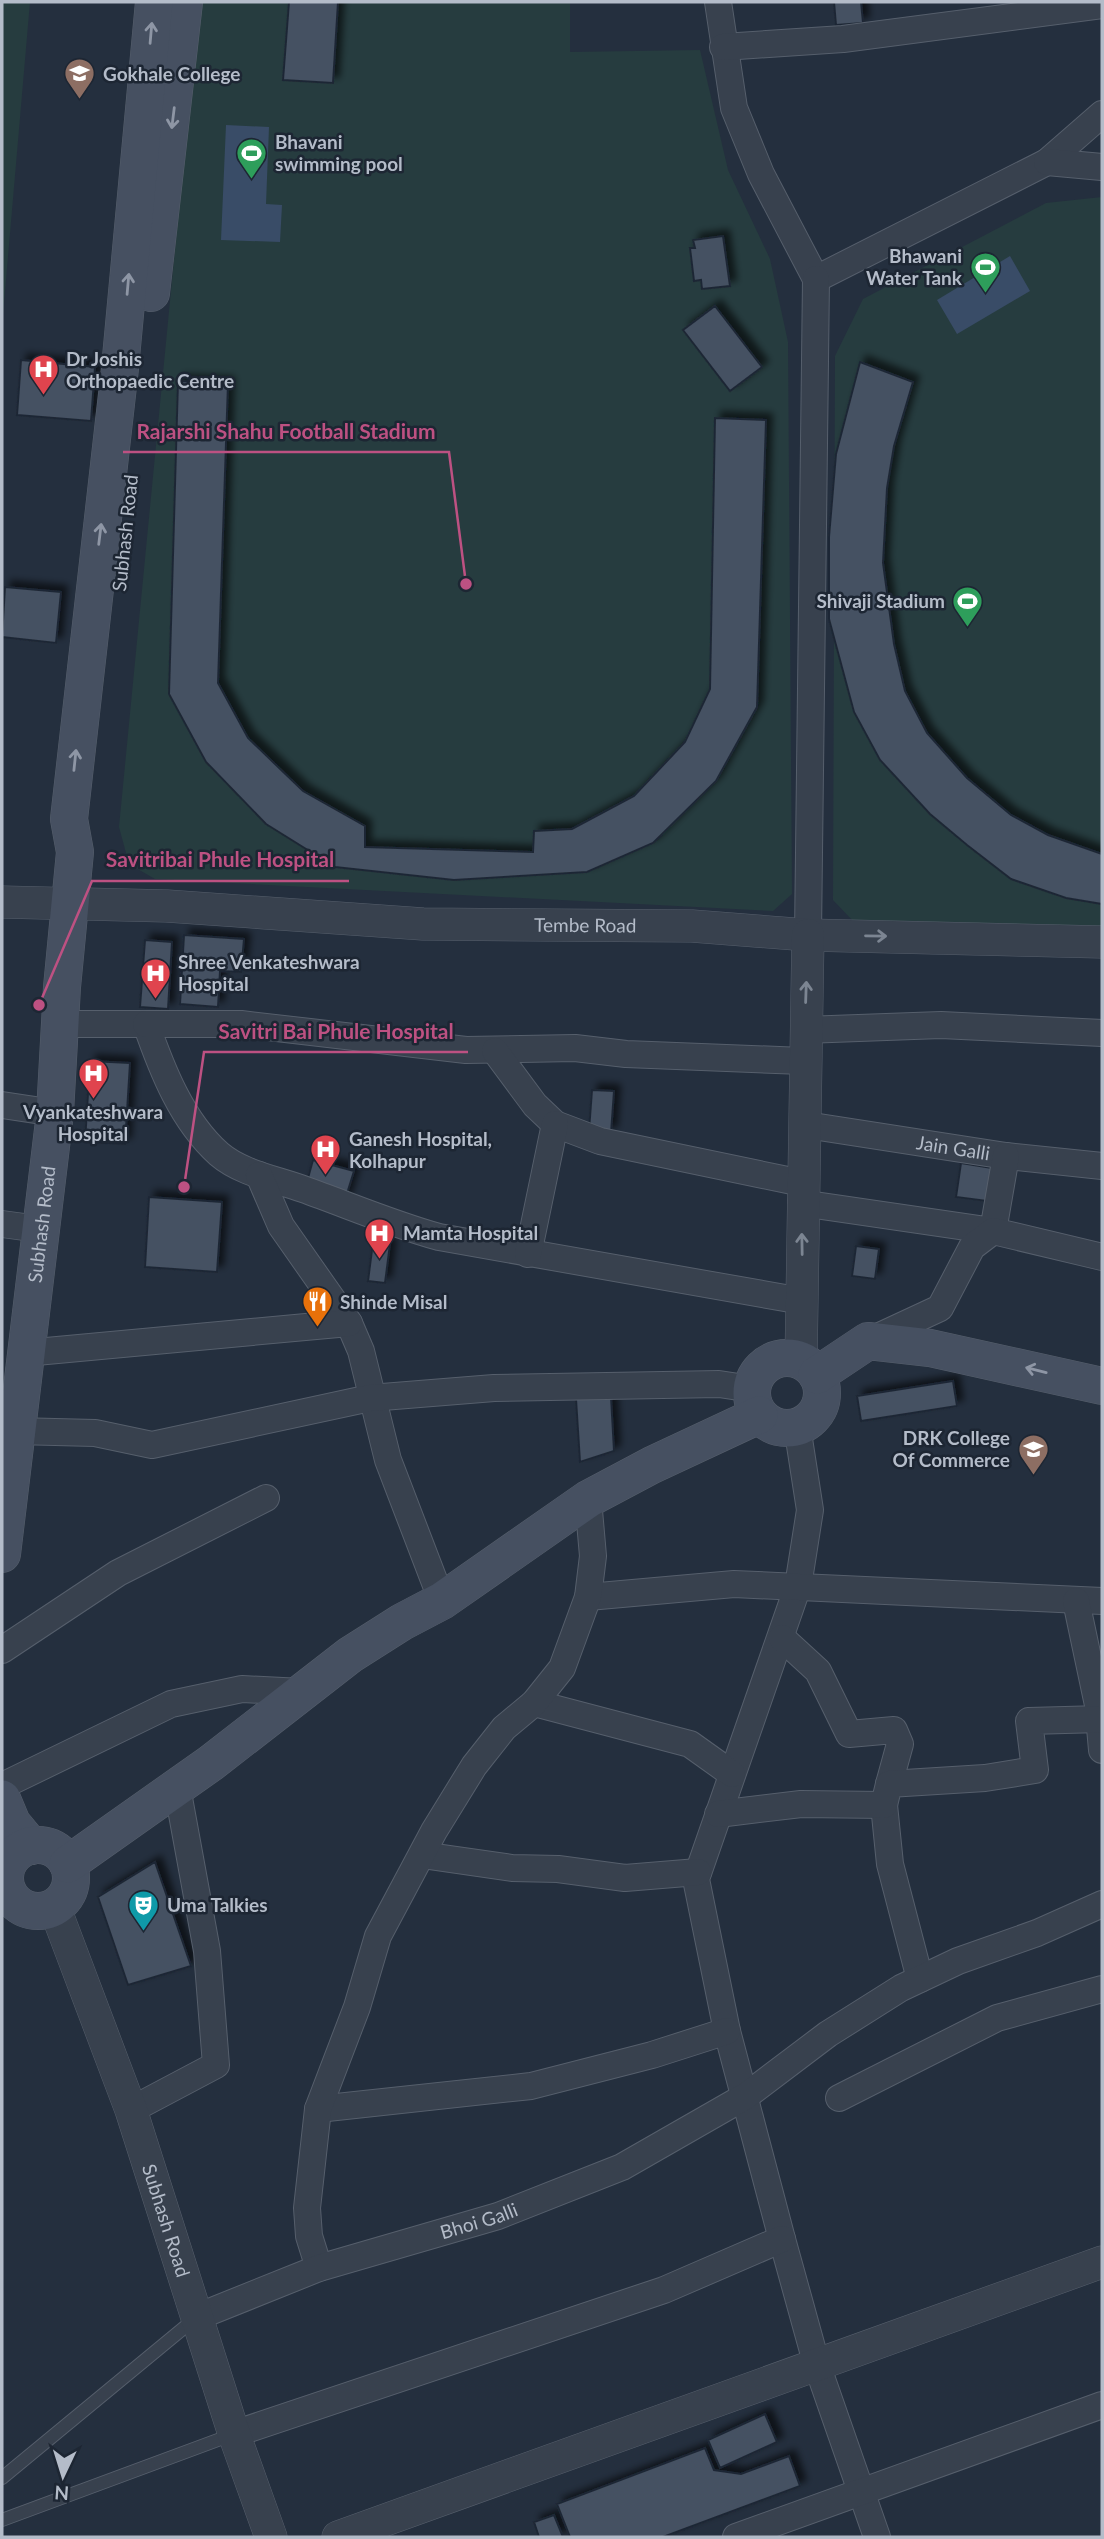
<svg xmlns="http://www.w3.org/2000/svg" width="1104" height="2539" viewBox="0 0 1104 2539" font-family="Lato,sans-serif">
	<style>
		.green { fill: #263c3f }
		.water { fill: #394c67 }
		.building { fill: #455162; stroke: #1f2835; stroke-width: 2; filter: url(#shadow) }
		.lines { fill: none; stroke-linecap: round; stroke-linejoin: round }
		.service-casing { stroke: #565f6c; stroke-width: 14 }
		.minor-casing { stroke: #565f6c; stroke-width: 28 }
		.tertiary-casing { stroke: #565f6c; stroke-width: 33 }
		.secondary-casing { stroke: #565f6c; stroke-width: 38 }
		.service { stroke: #38414e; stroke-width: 12 }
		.minor { stroke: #38414e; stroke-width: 26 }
		.tertiary { stroke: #38414e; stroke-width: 32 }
		.secondary { stroke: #465061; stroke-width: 37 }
		.oneway { stroke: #8e96a5 }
		.oneway2 { stroke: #7c8592 }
		.labels { text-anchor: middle; stroke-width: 5; stroke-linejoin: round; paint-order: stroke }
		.poi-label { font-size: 19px; font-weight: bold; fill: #b4bcc9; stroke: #1d2633; text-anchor: start }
		.street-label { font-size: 19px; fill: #b4bcc9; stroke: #1d2633 }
		.leader { fill: none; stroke: #bd5182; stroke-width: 2.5 }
		.callout-dot { fill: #bd5182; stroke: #1d2633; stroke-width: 2.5 }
		.callout-label { font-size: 21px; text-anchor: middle; font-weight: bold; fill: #bd5182; stroke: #1d2633; stroke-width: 5; stroke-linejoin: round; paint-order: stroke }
	</style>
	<defs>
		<filter id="shadow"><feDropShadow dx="6" dy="-6" stdDeviation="3.5" flood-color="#0009"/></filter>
	</defs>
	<rect width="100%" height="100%" fill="#242f3e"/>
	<path class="green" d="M2 2H30L2 326Z
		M199 2H570V52L700 50 728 170 770 259 788 342 792 894 773 911 155 879 129 864 119 827Z
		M1102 197V926L853 921 833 900 835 356 863 299 1046 203Z"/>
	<path class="water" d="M226 125 269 127 266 204 282 205 280 242 221 240Z
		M1010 256 1030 291 957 334 937 300Z"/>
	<path class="building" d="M289 2H338L333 83 283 80Z
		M834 2H861L863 23 836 25Z
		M723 236 730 286 702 289 701 280 694 281 690 248H695L693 240Z
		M715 306 762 367 730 391 683 330Z
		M21 360 95 367 91 421 17 415Z
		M860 362 913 382 894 446 887 488 883 563 894 644 905 691 927 733 967 778 1011 815 1048 835 1102 854V904L1066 898 1011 879 967 845 930 814 880 760 854 712 829 619V537L836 454Z
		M178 381 228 383 218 683 248 738 303 791 365 826V847L533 852 534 831 572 829 634 796 685 742 710 689 715 418 766 420 757 707 716 781 653 843 587 872 454 880 335 867 266 824 206 762 169 694Z
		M5 587 61 592 56 643 2 637Z
		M184 935 244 939 241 972 220 971 218 1007 180 1004Z
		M145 940 172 942 168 1009 140 1007Z
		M90 1061 130 1063 125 1144 85 1142Z
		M592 1090 614 1091 611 1133 589 1131Z
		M313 1160 354 1171 345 1200 305 1189Z
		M961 1163 992 1168 987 1201 956 1197Z
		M149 1197 222 1202 217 1272 145 1267Z
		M373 1242 390 1244 385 1283 368 1281Z
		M856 1246 879 1249 875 1279 852 1276Z
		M953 1381 957 1406 861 1421 857 1396Z
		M611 1397 614 1451 580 1462 576 1399Z
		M155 1862 191 1966 128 1985 98 1897Z
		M765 2414 777 2442 720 2468 708 2440Z
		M705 2448 714 2470 741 2474 789 2456 800 2486 663 2537H570L557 2504Z
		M554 2515 563 2537H539L534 2522Z"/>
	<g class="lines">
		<defs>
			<path id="service" d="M2 2478 197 2317
				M2 2520 234 2434"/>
			<g id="minor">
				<path d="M718 2 734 108 761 174 816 279 1047 162 1102 114"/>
				<path d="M723 47 843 39 1102 5"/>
				<path d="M1047 162 1102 167"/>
				<path d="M808 935 816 279"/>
				<path d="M59 1024H146C162 1070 182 1121 219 1154 241 1173 275 1179 303 1189 348 1205 392 1224 439 1237L802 1301"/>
				<path d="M146 1024H241L466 1050 575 1048 626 1054 803 1061"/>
				<path d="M804 1030 941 1025 1102 1033"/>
				<path d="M495 1051 535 1105 555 1124 600 1141 802 1183"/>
				<path d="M2 1105 55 1113"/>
				<path id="s1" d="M806 1125 1006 1156 1102 1166"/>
				<path d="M259 1175 281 1226 349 1323 361 1351 388 1460 442 1601"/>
				<path d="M801 1203 993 1231 1006 1156"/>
				<path d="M2 1224 39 1229"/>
				<path d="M528 1254 555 1124"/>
				<path d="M869 1341 940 1308 972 1247 993 1231 1102 1257"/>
				<path d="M25 1353 349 1323"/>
				<path d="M797 1426 810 1510 798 1586 696 1879 727 2031 782 2239 816 2362 877 2537"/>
				<path d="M15 1431 95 1433 152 1445 370 1398 494 1388 719 1384 752 1389"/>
				<path d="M588 1597 734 1584 1102 1601"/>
				<path d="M1076 1601 1098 1705 1102 1750"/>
				<path d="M782 1638 818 1671 849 1734 894 1730 900 1744 889 1784"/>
				<path d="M2 1650 118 1573 266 1498"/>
				<path d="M534 1703 690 1744 732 1774"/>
				<path d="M2 1786 171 1704 242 1689 302 1692"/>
				<path d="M884 1805 890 1864 920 1979"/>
				<path d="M718 1814 801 1804 884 1805 889 1784 985 1778 1035 1770 1029 1721 1101 1719"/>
				<path d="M422 1855 512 1868 558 1869 625 1878 698 1872"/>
				<path d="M839 2098 997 2018 1102 1989"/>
				<path d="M318 2109 531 2086 652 2055 727 2031"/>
				<path d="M131 2110 216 2065 207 1951 177 1787"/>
				<path d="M319 2268 309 2236 307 2208 318 2109 357 2007 378 1936 434 1831 474 1766 504 1728 534 1703 562 1668 588 1597 593 1556 588 1499"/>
				<path id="s2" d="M197 2317 319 2268 498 2216 622 2167 746 2096 828 2034 901 1988 958 1961 1037 1933 1102 1904"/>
				<path d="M234 2434 664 2290 782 2239"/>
				<path d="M736 2537 1102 2405"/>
			</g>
			<g id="tertiary">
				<path id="s3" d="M2 902 167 906 423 924 692 926 808 935 1102 942"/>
				<path d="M801 1361 808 935"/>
				<path id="s4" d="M54 1906 131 2110 234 2434 271 2537"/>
				<path d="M338 2537 1102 2262"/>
			</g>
			<g id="secondary">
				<path d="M151 293 184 2"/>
				<circle cx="787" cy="1393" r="35"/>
				<path d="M817 1375 868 1341 930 1348 1102 1386"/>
				<path id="s5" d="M2 1554 55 1113 62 987 75 852 69 819 120 368 154 2"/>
				<path d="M2 1799 12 1823 31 1846"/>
				<circle cx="38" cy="1878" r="33"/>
				<path d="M68 1864 211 1763 350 1655 402 1622 442 1601 588 1499 652 1465 759 1415"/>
			</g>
		</defs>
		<use href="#service" class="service-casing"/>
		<use href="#minor" class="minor-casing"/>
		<use href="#tertiary" class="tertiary-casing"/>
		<use href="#secondary" class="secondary-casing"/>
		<use href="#service" class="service"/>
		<use href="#minor" class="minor"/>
		<use href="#tertiary" class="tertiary"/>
		<use href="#secondary" class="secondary"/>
	</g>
	<defs><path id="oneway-shaft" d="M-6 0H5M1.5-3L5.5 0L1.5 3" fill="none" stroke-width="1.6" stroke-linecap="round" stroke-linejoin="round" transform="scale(1.75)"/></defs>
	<g class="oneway">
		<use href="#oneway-shaft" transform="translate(151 33) rotate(-85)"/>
		<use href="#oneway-shaft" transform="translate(173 118) rotate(97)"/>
		<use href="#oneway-shaft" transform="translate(128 284) rotate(-85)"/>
		<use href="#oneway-shaft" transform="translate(100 534) rotate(-83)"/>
		<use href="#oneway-shaft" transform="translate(75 760) rotate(-84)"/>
		<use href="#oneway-shaft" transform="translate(1036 1370) rotate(-166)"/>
	</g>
	<g class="oneway2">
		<use href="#oneway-shaft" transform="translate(876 936) rotate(1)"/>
		<use href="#oneway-shaft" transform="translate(806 992) rotate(-88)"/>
		<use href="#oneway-shaft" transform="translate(802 1244) rotate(-91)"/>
	</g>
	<defs>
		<symbol id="school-pin" viewBox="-11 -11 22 30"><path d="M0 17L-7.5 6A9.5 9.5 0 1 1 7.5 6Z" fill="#8d6e63" stroke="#1d2633"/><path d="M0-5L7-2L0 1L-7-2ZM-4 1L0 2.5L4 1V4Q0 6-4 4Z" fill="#fff"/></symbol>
		<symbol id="stadium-pin" viewBox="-11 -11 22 30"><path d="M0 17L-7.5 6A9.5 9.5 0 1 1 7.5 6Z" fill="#2e9e5b" stroke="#1d2633"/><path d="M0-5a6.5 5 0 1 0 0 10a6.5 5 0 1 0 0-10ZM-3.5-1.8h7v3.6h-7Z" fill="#fff"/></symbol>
		<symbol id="hospital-pin" viewBox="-11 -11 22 30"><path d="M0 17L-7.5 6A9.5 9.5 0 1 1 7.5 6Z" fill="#e0444e" stroke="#1d2633"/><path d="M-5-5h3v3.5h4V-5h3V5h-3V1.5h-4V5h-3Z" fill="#fff"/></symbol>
		<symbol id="restaurant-pin" viewBox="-11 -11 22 30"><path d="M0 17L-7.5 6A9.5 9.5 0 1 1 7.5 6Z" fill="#e8710a" stroke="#1d2633"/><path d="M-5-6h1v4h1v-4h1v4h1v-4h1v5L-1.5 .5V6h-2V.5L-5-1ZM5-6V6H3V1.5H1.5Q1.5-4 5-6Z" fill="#fff"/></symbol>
		<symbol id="university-pin" viewBox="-11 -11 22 30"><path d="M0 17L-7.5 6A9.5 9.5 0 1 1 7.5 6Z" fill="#8d6e63" stroke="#1d2633"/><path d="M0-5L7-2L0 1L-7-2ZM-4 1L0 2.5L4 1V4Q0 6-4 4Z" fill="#fff"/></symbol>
		<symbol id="theatre-pin" viewBox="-11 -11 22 30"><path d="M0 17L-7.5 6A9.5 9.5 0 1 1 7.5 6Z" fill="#0f9aa8" stroke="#1d2633"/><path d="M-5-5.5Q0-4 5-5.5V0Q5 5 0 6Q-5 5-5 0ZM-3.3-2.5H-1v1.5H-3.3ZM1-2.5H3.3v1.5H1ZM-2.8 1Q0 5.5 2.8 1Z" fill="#fff"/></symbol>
	</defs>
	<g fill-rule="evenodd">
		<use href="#school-pin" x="62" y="56" width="35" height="47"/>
		<use href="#stadium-pin" x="234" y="136" width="35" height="47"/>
		<use href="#stadium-pin" x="968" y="250" width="35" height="47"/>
		<use href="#hospital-pin" x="26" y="352" width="35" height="47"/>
		<use href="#stadium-pin" x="950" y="584" width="35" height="47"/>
		<use href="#hospital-pin" x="138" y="956" width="35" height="47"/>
		<use href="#hospital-pin" x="76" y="1056" width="35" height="47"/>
		<use href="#hospital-pin" x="308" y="1132" width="35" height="47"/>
		<use href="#hospital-pin" x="362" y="1216" width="35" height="47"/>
		<use href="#restaurant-pin" x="300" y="1284" width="35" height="47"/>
		<use href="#university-pin" x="1016" y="1432" width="35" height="47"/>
		<use href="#theatre-pin" x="126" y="1888" width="35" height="47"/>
	</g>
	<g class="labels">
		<g class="poi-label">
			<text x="103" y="81">Gokhale College</text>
			<text x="275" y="149">Bhavani<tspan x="275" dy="22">swimming pool</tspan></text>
			<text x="962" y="263" text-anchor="end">Bhawani<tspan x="962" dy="22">Water Tank</tspan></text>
			<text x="66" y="366">Dr Joshis<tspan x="66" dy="22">Orthopaedic Centre</tspan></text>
			<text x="945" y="608" text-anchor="end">Shivaji Stadium</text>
			<text x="178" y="969">Shree Venkateshwara<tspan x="178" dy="22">Hospital</tspan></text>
			<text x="93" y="1119" text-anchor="middle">Vyankateshwara<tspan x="93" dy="22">Hospital</tspan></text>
			<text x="349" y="1146">Ganesh Hospital,<tspan x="349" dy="22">Kolhapur</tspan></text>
			<text x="403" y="1240">Mamta Hospital</text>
			<text x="340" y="1309">Shinde Misal</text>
			<text x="1010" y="1445" text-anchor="end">DRK College<tspan x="1010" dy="22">Of Commerce</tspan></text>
			<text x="167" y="1912">Uma Talkies</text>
		</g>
		<g class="street-label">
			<text transform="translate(125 533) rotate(-84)" y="7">Subhash Road</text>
			<text dy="7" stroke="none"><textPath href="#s3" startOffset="584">Tembe Road</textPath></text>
			<text dy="7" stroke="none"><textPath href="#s1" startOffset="149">Jain Galli</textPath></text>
			<text dy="7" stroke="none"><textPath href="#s5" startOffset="332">Subhash Road</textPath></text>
			<text dy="7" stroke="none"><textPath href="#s2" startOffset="298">Bhoi Galli</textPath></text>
			<text dy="7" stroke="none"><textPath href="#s4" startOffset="334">Subhash Road</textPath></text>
		</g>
	</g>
	<path class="leader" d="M466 584L449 452H123M39 1005L92 881H349M184 1187L204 1052H468"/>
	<g class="callout-dot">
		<circle cx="466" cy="584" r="7"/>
		<circle cx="39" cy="1005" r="7"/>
		<circle cx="184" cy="1187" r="7"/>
	</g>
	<g class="callout-label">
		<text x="286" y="439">Rajarshi Shahu Football Stadium</text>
		<text x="220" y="867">Savitribai Phule Hospital</text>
		<text x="336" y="1039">Savitri Bai Phule Hospital</text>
	</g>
	<rect width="1104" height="2539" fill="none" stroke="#b4bcc9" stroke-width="7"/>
	<g transform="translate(63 2476) rotate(184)" stroke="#1d2633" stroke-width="5" paint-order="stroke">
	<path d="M0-5L12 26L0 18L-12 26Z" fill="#b4bcc9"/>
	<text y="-10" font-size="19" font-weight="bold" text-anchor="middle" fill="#b4bcc9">N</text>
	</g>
</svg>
